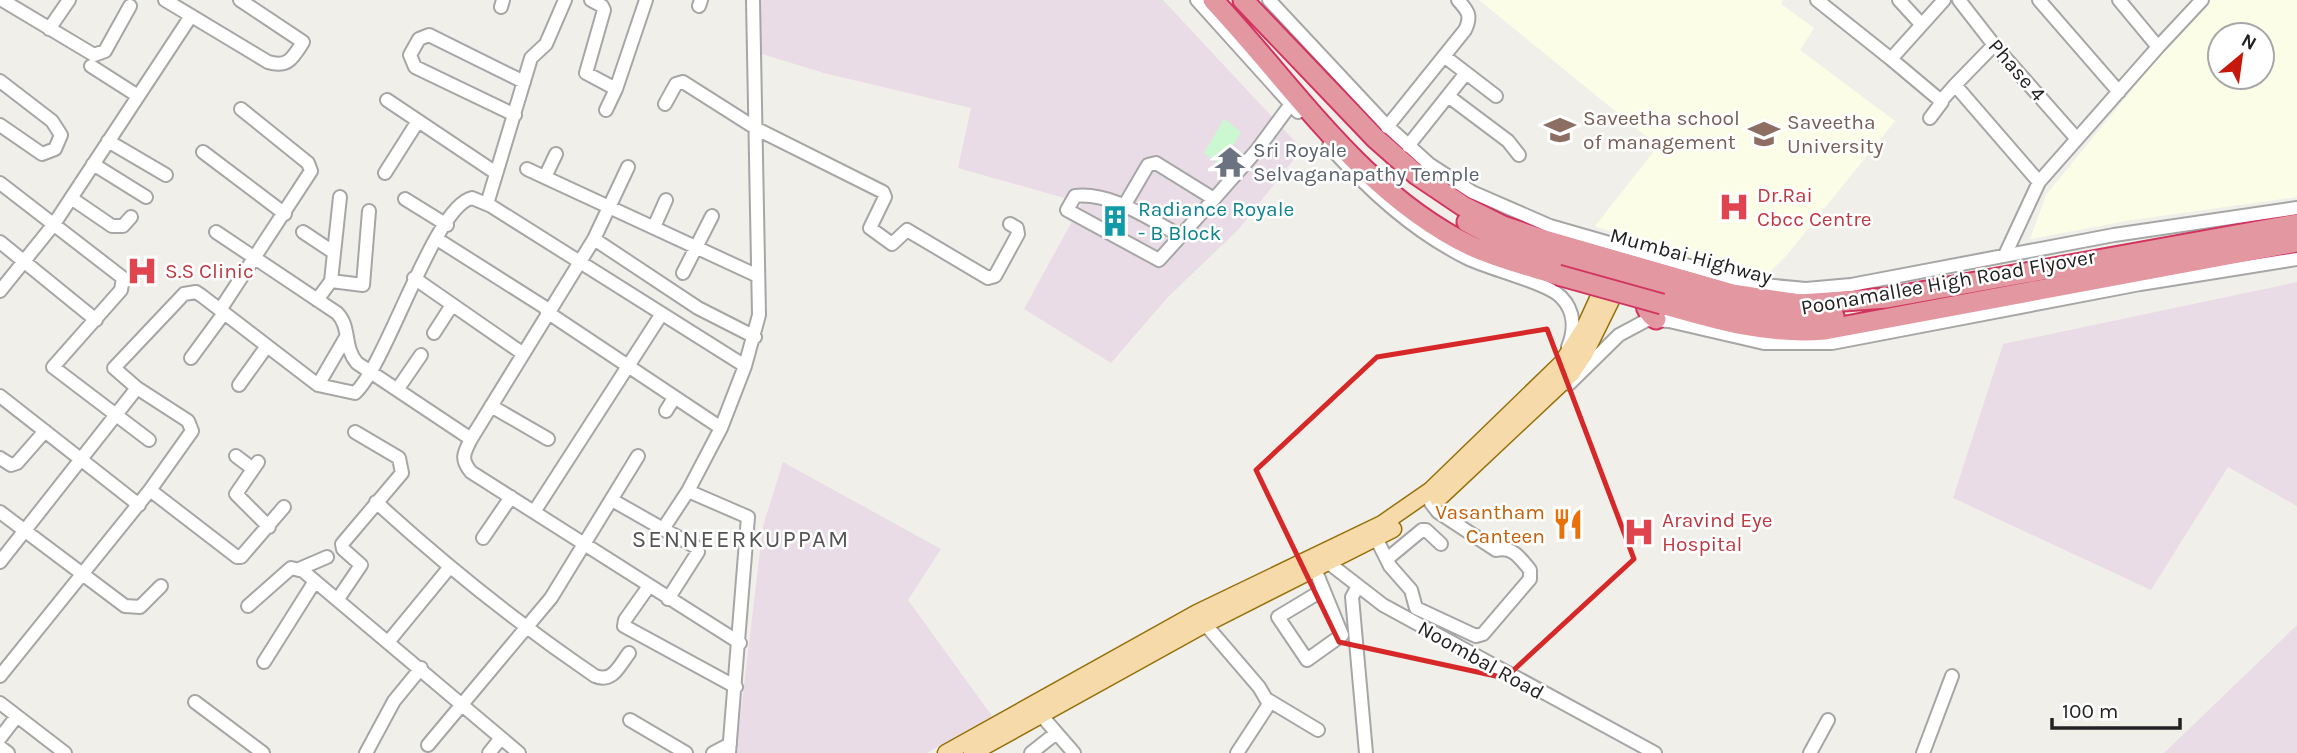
<svg xmlns="http://www.w3.org/2000/svg" width="2297" height="753" viewBox="0 0 2297 753" font-family="Karla,sans-serif">
	<style>
		.industrial { fill: #eadce6 }
		.education { fill: #fcfde6; fill-rule: evenodd }
		.park { fill: #cbf7d1 }
		.lines { fill: none; stroke-linecap: round; stroke-linejoin: round }
		.minor-casing { stroke: #a6a6a6; stroke-width: 16 }
		.major-casing { stroke: #967109; stroke-width: 19 }
		.highway-casing { stroke: #d23460; stroke-width: 23 }
		.minor { stroke: #fff; stroke-width: 12 }
		.major { stroke: #f7daa9; stroke-width: 16 }
		.highway { stroke: #e397a0; stroke-width: 19 }
		.highway-bridge-casing { stroke: #d23460; stroke-width: 23; stroke-linecap: butt }
		.highway-bridge { stroke: #e397a0; stroke-width: 19 }
		.marked { fill: none; stroke: #d62828; stroke-width: 5; stroke-linejoin: round }
		.labels { text-anchor: middle; stroke-width: 5; stroke-linejoin: round; paint-order: stroke }
		.street-label { font-size: 21px; fill: #222; stroke: #fff }
		.education-label { font-size: 21px; fill: #785e54; stroke: #fff; text-anchor: start }
		.worship-label { font-size: 21px; fill: #5b616d; stroke: #fff; text-anchor: start }
		.health-label { font-size: 21px; fill: #be3a42; stroke: #fff; text-anchor: start }
		.culture-label { font-size: 21px; fill: #0d838f; stroke: #fff; text-anchor: start }
		.food-label { font-size: 21px; fill: #c56008; stroke: #fff; text-anchor: end }
		.quarter-label { font-size: 24px; letter-spacing: 2px; fill: #555; stroke: #fff }
	</style>
	<rect width="100%" height="100%" fill="#f1efe9"/>
	<path class="industrial" d="M749 0H1163L1302 149 1238 230 1168 297 1111 363 1024 309 1082 203 958 168 971 108 824 73 749 50Z
		M2297 282V506L2228 467 2151 590 1953 498 2003 344Z
		M783 462 941 549 908 600 992 716 927 753H736L763 526Z
		M2297 625V753H2164Z"/>
	<path class="education" d="M1479 0H1783L1781 4 1814 28 1800 50 1895 121 1786 256 1757 284 1595 226 1658 146Z
		M2205 0H2297V197L2132 220 2030 239 2046 195ZM2220 35H2262V77H2220Z"/>
	<path class="park" d="M1224 119 1241 132 1221 165 1204 153Z"/>
	<g class="lines">
		<defs>
			<path id="minor" d="M2 0 94 55 105 51 130 6
				M165 0 268 62C288 68 293 58 303 42L240 0
				M591 0 602 6 604 10 586 73 616 89 646 0
				M1197 0 1298 112
				M1269 0 1385 124 1429 164 1472 192 1550 226 1752 284 1806 289 1851 285 2114 235 2297 208
				M1817 0 1891 59
				M1899 0 1921 24
				M1944 0 1891 59 1941 101 1955 85 2039 182
				M1959 0 1994 45 2077 139
				M2039 0 2119 92
				M699 6 701 0
				M501 7 503 0
				M49 29 69 0
				M2158 47 2202 0
				M1444 56 1496 96
				M91 66 138 96
				M0 81 52 121 61 135 55 149 42 154 0 125
				M1955 85 1994 45
				M1448 96 1508 141 1519 155
				M387 100 496 173
				M665 104 676 84 683 82 757 129 883 192 885 197 870 228 892 244 907 230 988 278 995 276 1018 234 1017 228 1010 224
				M606 110 616 89
				M515 115 415 67 410 55 419 39 429 35 524 82
				M1930 118 1942 102
				M1387 127 1465 30C1472 16 1468 11 1458 0
				M108 141 166 175
				M1329 146C1370 191 1413 231 1467 258 1489 269 1548 283 1561 297 1575 311 1575 330 1568 347
				M1408 146 1466 73
				M203 152 285 214
				M93 164 146 197
				M628 167 594 239 471 439C464 453 460 459 471 472L740 643
				M527 169 758 276
				M385 173 418 121
				M545 177 556 154
				M0 183 123 278 121 290 53 367 149 440
				M71 198 112 226H123L131 217
				M405 199 447 225
				M487 204 531 58 546 44 565 0
				M1124 206 1148 165 1156 163 1214 199 1257 150 1291 104
				M654 227 666 200
				M216 232 337 313C351 327 343 347 357 363L471 439
				M303 232 333 252
				M1181 236C1149 219 1112 192 1075 196L1067 210 1159 260 1214 199
				M437 239 549 310
				M594 239 698 308 755 337
				M0 242 96 320
				M2005 255 2039 182 2158 47 2119 0
				M683 273 712 216
				M414 278 522 353
				M331 281 363 285 369 211
				M0 291 54 224 191 16
				M317 300 331 281 340 197
				M220 310 311 171 308 163 241 109
				M547 312 721 428
				M434 333 452 305
				M191 358 224 313
				M1569 384 1619 335 1647 320 1669 321 1764 343H1832L2140 284 2297 259
				M239 385 267 346
				M318 385 346 337
				M397 390 421 355
				M0 396 139 505
				M491 406 548 439
				M666 411 674 398
				M236 456 253 469
				M0 458 11 465 17 463 45 431
				M258 462 236 494 269 527
				M150 490 237 557H241L284 507
				M612 500 663 529 688 491
				M376 502C446 566 517 623 595 676 613 683 619 666 629 653
				M0 512 125 606 140 607 161 586
				M534 512 661 315
				M663 529 696 547 698 552 668 599
				M483 538 511 497
				M1376 538 1390 566 1411 590 1416 608 1476 636 1483 634 1530 579V570C1520 558 1513 546 1496 550L1438 512 1431 503
				M1321 557 1383 605 1655 753
				M1387 559 1422 530H1426L1441 544
				M0 562 137 388
				M299 569 327 557
				M1315 569 1342 635 1307 660 1278 617 1323 590
				M649 586 625 620 624 626 736 687
				M1358 586 1352 597 1366 753
				M338 599 361 565 343 549 342 544 402 473 399 458 355 432
				M248 606 291 568 303 571 519 753
				M1205 624 1259 687 1269 704 1237 753
				M389 641 449 568
				M264 662 315 581
				M0 676 150 490 192 431 188 421 137 388 114 368 184 294 196 292 202 296 318 385 355 393C387 364 434 206 472 198L491 206 745 366
				M1268 700 1318 730
				M195 702 263 753
				M0 703 65 753
				M1041 715 1074 753
				M630 720 686 753
				M0 738 17 716
				M428 745 551 598 638 456
				M0 747 8 753
				M366 753 394 701 421 668
				M489 753 501 738
				M713 753 730 744
				M729 753 748 517 688 491 721 428 745 366 759 315 753 0
				M1031 753 1055 734
				M1810 753 1828 720
				M1923 753 1952 676"/>
			<path id="major" d="M1438 499 1571 374 1585 353 1621 280
				M946 753 1197 613 1382 524 1431 490 1562 363 1585 327 1607 279
				M972 753 1205 624 1393 529"/>
			<path id="highway" d="M1213 0C1294 86 1362 193 1471 246 1499 259 1529 266 1558 275
				M1243 0 1375 138 1417 175 1463 206 1503 226 1544 240 1732 294 1800 304 1887 298 2297 224
				M1467 222C1518 251 1573 264 1629 280 1696 299 1763 325 1834 316
				M1656 291C1641 299 1644 310 1656 319
				M1662 304C1717 320 1768 335 1825 330L2297 242"/>
		</defs>
		<use href="#minor" class="minor-casing"/>
		<use href="#major" class="major-casing"/>
		<use href="#highway" class="highway-casing"/>
		<use href="#minor" class="minor"/>
		<use href="#major" class="major"/>
		<use href="#highway" class="highway"/>
		<defs>
			<path id="highway-bridge" d="M1558 275 1662 304"/>
		</defs>
		<use href="#highway-bridge" class="highway-bridge-casing"/>
		<use href="#highway-bridge" class="highway-bridge"/>
	</g>
	<path class="marked" d="M1547 329 1634 559 1505 678 1339 642 1256 470 1377 357Z"/>
	<defs>
		<symbol id="university-bare" viewBox="-9 -9 18 18"><path d="M0-5L7-2L0 1L-7-2ZM-4 1L0 2.5L4 1V4Q0 6-4 4Z" fill="#8d6e63" stroke="#fff" stroke-width="2.5" paint-order="stroke"/></symbol>
		<symbol id="temple-bare" viewBox="-9 -9 18 18"><path d="M0-6L5-2H3V0L6.5 2.5H4V6H1.5V3h-3V6H-4V2.5H-6.5L-3 0V-2H-5Z" fill="#6b7280" stroke="#fff" stroke-width="2.5" paint-order="stroke"/></symbol>
		<symbol id="hospital-bare" viewBox="-9 -9 18 18"><path d="M-5-5h3v3.5h4V-5h3V5h-3V1.5h-4V5h-3Z" fill="#e0444e" stroke="#fff" stroke-width="2.5" paint-order="stroke"/></symbol>
		<symbol id="building-bare" viewBox="-9 -9 18 18"><path d="M-4-6H4V6H1V3H-1V6H-4ZM-2.5-4.3h1.7v1.8h-1.7ZM.8-4.3h1.7v1.8H.8ZM-2.5-1h1.7V.8h-1.7ZM.8-1h1.7V.8H.8Z" fill="#0f9aa8" stroke="#fff" stroke-width="2.5" paint-order="stroke"/></symbol>
		<symbol id="restaurant-bare" viewBox="-9 -9 18 18"><path d="M-5-6h1v4h1v-4h1v4h1v-4h1v5L-1.5 .5V6h-2V.5L-5-1ZM5-6V6H3V1.5H1.5Q1.5-4 5-6Z" fill="#e8710a" stroke="#fff" stroke-width="2.5" paint-order="stroke"/></symbol>
	</defs>
	<g fill-rule="evenodd">
		<use href="#university-bare" x="1538" y="108" width="44" height="44"/>
		<use href="#university-bare" x="1742" y="112" width="44" height="44"/>
		<use href="#temple-bare" x="1208" y="140" width="44" height="44"/>
		<use href="#hospital-bare" x="1712" y="185" width="44" height="44"/>
		<use href="#building-bare" x="1093" y="199" width="44" height="44"/>
		<use href="#hospital-bare" x="120" y="249" width="44" height="44"/>
		<use href="#restaurant-bare" x="1546" y="502" width="44" height="44"/>
		<use href="#hospital-bare" x="1617" y="510" width="44" height="44"/>
	</g>
	<g class="labels">
		<g class="street-label">
			<text transform="translate(2017 70) rotate(49)" y="7">Phase 4</text>
			<text transform="translate(1691 256) rotate(15)" y="7">Mumbai Highway</text>
			<text transform="translate(1948 282) rotate(-10)" y="7">Poonamallee High Road Flyover</text>
			<text transform="translate(1481 660) rotate(29)" y="7">Noombal Road</text>
		</g>
		<g class="education-label">
			<text x="1583" y="125">Saveetha school<tspan x="1583" dy="24">of management</tspan></text>
			<text x="1787" y="129">Saveetha<tspan x="1787" dy="24">University</tspan></text>
		</g>
		<g class="worship-label">
			<text x="1253" y="157">Sri Royale<tspan x="1253" dy="24">Selvaganapathy Temple</tspan></text>
		</g>
		<g class="health-label">
			<text x="1757" y="202">Dr.Rai<tspan x="1757" dy="24">Cbcc Centre</tspan></text>
			<text x="165" y="278">S.S Clinic</text>
			<text x="1662" y="527">Aravind Eye<tspan x="1662" dy="24">Hospital</tspan></text>
		</g>
		<g class="culture-label">
			<text x="1138" y="216">Radiance Royale<tspan x="1138" dy="24">- B Block</tspan></text>
		</g>
		<g class="food-label">
			<text x="1545" y="519">Vasantham<tspan x="1545" dy="24">Canteen</tspan></text>
		</g>
		<g class="quarter-label">
			<text x="741" y="547">SENNEERKUPPAM</text>
		</g>
	</g>
	<g transform="translate(2241 56) rotate(29)"><circle r="33" fill="#ffffff" stroke="#a7a7a7" stroke-width="2"/>
	<path d="M0-5L12 26L0 18L-12 26Z" fill="#c7180c"/>
	<text y="-10" font-size="19" font-weight="bold" text-anchor="middle" fill="#222222">N</text>
	</g>
	<path d="M2052 718v10h128v-10" fill="none" stroke="#222222" stroke-width="3.5"/>
	<text x="2062" y="718" font-size="21" fill="#222222" stroke="#ffffff" stroke-width="5" paint-order="stroke">100 m</text>
</svg>
